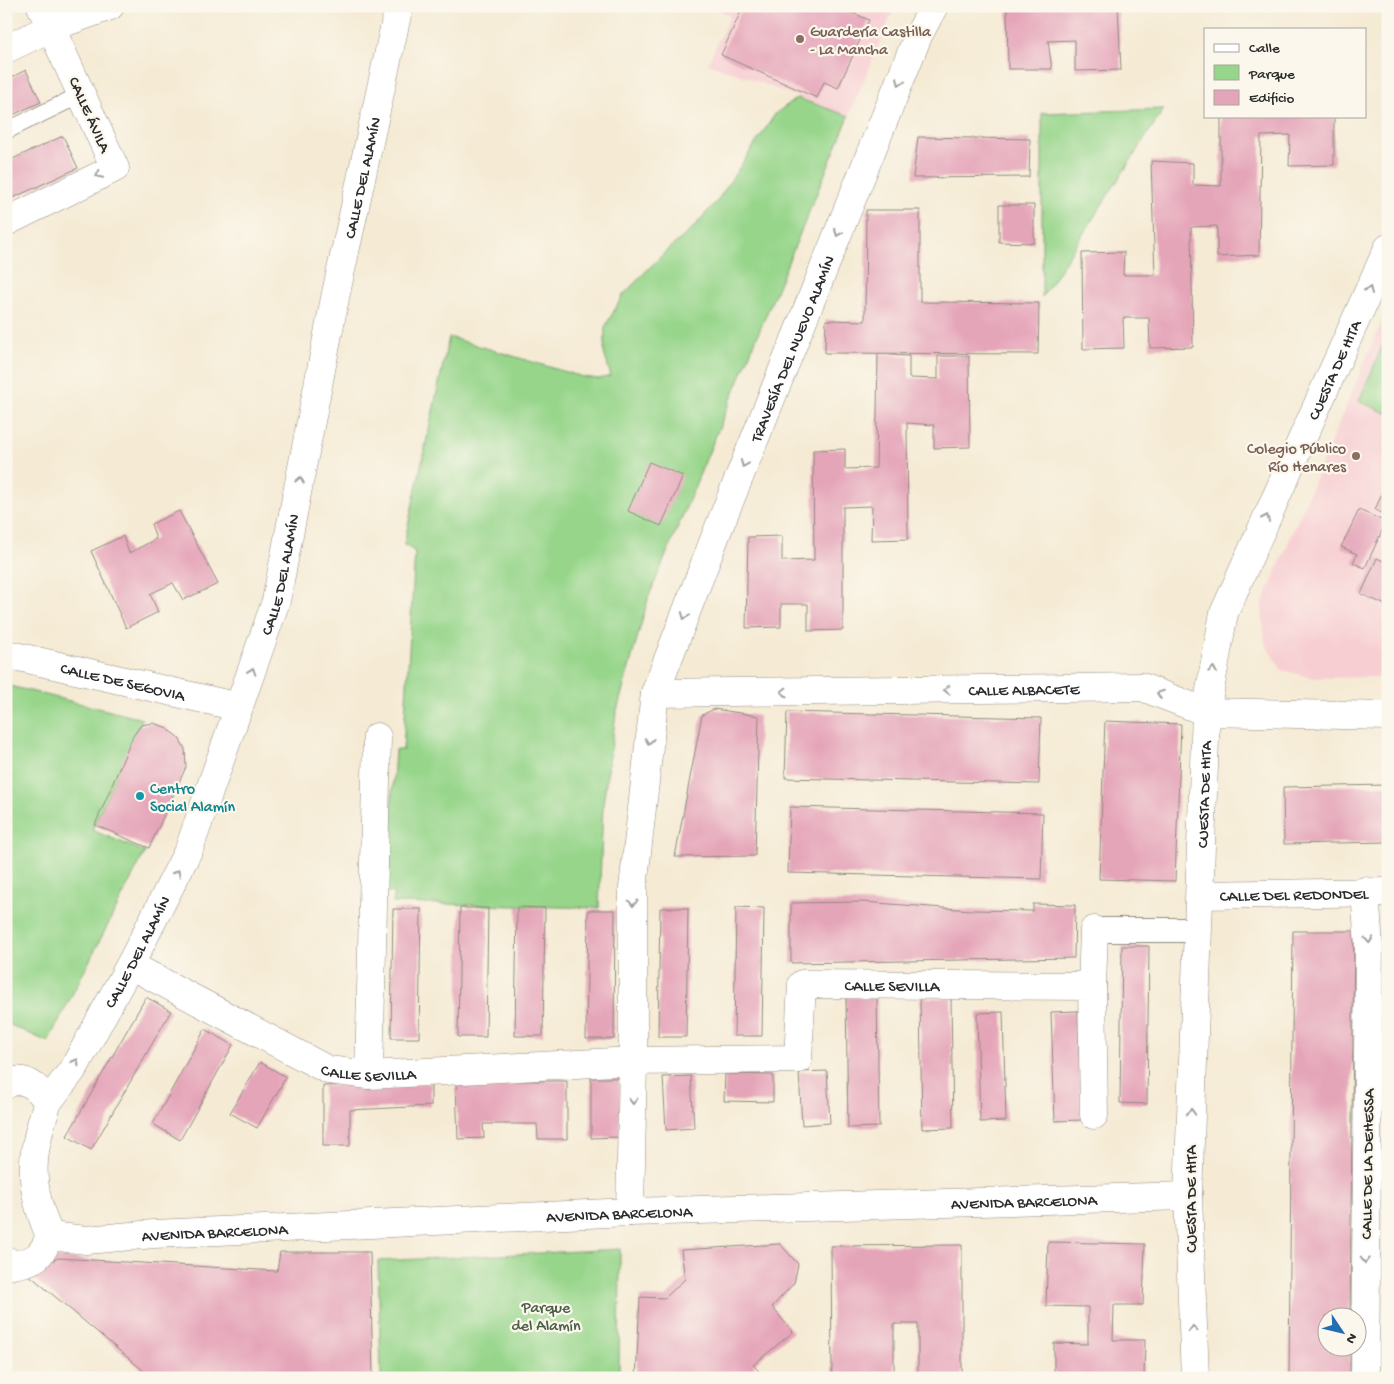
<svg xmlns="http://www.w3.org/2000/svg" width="1394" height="1384" viewBox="0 0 1394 1384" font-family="'Gochi Hand',sans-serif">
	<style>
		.built { fill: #f7cfd3 }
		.green { fill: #96d58a; stroke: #60805a }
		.building { fill: #e5a5b9 }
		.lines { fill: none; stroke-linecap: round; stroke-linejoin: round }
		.service-casing { stroke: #908b80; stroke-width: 18 }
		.pedestrian-casing { stroke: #908b80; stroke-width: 26 }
		.minor-casing { stroke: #908b80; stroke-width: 29 }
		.service { stroke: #fff; stroke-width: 16 }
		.pedestrian { stroke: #fff; stroke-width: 24 }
		.minor { stroke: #fff; stroke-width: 28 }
		.oneway { stroke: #a0a0a0 }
		.education-dot { fill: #8d6e63; stroke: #fbf7ec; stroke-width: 2 }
		.culture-dot { fill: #0f9aa8; stroke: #fbf7ec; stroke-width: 2 }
		.labels { text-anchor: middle; stroke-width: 4.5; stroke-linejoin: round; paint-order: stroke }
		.education-label { font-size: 16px; fill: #785e54; stroke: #fbf7ec; text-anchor: start }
		.street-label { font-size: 16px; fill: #2b2b2b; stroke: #fbf7ec }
		.culture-label { font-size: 16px; fill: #0d838f; stroke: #fbf7ec; text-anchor: start }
		.park-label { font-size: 16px; fill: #4b5e48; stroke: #fbf7ec }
	</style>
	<rect width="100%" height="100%" fill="#fbf7ec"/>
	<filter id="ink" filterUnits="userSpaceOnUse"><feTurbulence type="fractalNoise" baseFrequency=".02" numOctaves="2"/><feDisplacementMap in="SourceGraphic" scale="10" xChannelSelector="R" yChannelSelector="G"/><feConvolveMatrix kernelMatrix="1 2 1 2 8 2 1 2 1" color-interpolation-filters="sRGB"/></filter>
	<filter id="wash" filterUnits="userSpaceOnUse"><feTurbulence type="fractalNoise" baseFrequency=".0096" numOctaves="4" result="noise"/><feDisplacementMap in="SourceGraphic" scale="20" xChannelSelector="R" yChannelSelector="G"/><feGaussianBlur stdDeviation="1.12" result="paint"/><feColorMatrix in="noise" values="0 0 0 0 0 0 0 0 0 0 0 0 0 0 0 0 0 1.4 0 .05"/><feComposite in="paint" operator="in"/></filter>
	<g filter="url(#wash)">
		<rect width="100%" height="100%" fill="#f5ebd5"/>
		<path class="built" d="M712 6H895L849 116 708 63 730 16Z
			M1388 306V677L1313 678 1282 670 1265 644 1262 605Z"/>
		<path class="green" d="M797 98 849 116 649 596 616 714 603 804 599 908 393 903 394 893 386 892 395 750H403L415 552 404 544 449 337 583 377 599 379 611 376 604 353 605 327 623 295 663 254 690 231 717 201 776 113Z
			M1164 109 1042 297V113Z
			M1388 333V414L1359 401Z
			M6 685 142 719 92 830 145 852 48 1042 6 1023Z
			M620 1249 619 1378H381L378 1261Z"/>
		<g id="blocks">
			<path class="building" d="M735 6H853L851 12 869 20 838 88 824 82 817 98 721 55 742 9Z
				M1007 6H1118L1121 70 1075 71V40L1048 41 1052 69H1008Z
				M26 70 41 102 6 118V80Z
				M1221 116H1334V165L1289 166 1290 135 1261 136 1259 255 1217 257V226L1191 227 1193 347 1150 348 1149 318H1123L1124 348 1083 349 1082 253 1124 252 1123 275H1155L1151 161 1193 163V185L1221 186Z
				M63 136 78 168 6 201V162Z
				M918 137 1030 139 1029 177 913 178Z
				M999 205H1034V243L999 242Z
				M866 210H920V302L1039 303 1038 354 825 353 826 320 865 321Z
				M878 354 909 356V378L938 379V356H969L970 447 934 448V425L907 423 908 539 871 540 872 506 843 507V630L808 631V604H781V627L746 628 748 537 782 536V561L814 560 813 450 845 449V469L876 468Z
				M649 462 683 476 661 526 628 511Z
				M1382 493 1388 496V516L1375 510Z
				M1359 510 1386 522 1365 568 1353 563 1357 554 1341 547Z
				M179 511 218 584 183 600 173 583 150 594 158 612 126 628 91 551 123 536 129 553 156 539 151 524Z
				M1377 558 1388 563V606L1361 594Z
				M714 709 759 716 755 856 675 857 702 715Z
				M787 712 1041 718 1039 784 785 778Z
				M1105 721 1181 724 1175 881 1099 879Z
				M153 723 165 727 179 738 185 749 186 767 149 848 95 825 133 736 141 725Z
				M1388 785V842L1284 844 1283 787Z
				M790 807 1043 813 1041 879 788 873Z
				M863 902 971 910 1033 911V904L1075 905 1074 958 791 963V903Z
				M517 907 545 908 543 1036H515Z
				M736 907 764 908 762 1036H734Z
				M460 908H488L486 1037H458Z
				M660 908H688L686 1037H658Z
				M393 909H421L419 1038H391Z
				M588 910H615L614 1039H586Z
				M1293 931H1354L1350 1316H1326V1346H1350V1378H1289Z
				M1122 946H1149L1147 1104 1120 1103Z
				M146 997 171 1011 91 1150 67 1136Z
				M846 997H877L879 1127 848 1128Z
				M920 998H951L953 1128 922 1129Z
				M1078 1011 1081 1120 1055 1121 1051 1012Z
				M1003 1012 1006 1121 980 1122 977 1013Z
				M205 1029 233 1045 180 1140 153 1124Z
				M260 1062 286 1077 257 1128 230 1113Z
				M827 1071 830 1123 802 1125 799 1072Z
				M725 1074 773 1075V1102L724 1101Z
				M691 1076 694 1128 666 1130 663 1077Z
				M591 1078H620V1137L591 1138Z
				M509 1081H567V1139H538L537 1124H483L484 1138 458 1139 456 1084Z
				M431 1083V1106L350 1110V1146H323V1086Z
				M1048 1242 1145 1244 1143 1305H1114L1113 1340H1145L1144 1378H1054V1343L1088 1344V1307L1046 1306Z
				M780 1244 798 1264 794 1283 772 1307 793 1332 753 1365 766 1378H636L640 1297 665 1298 685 1279 681 1250Z
				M962 1245V1378H918V1324H894V1378H832L831 1246Z
				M280 1252H370L373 1378H152L27 1273 58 1258 277 1271Z"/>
		</g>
	</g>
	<g filter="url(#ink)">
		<use href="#blocks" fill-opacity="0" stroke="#908b80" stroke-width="1"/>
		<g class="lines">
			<defs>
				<path id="service" d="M6 131 82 94"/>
				<path id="pedestrian" d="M1094 930H1198"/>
				<g id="minor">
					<path d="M6 49 52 27 110 6"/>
					<path d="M6 222 115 168 41 6"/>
					<path id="s1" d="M6 654 239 707"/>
					<path id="s2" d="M655 693 1142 687 1206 712 1388 716"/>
					<path d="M1365 891 1369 947 1365 1378"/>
					<path id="s3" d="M1200 895 1388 892"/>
					<path id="s4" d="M130 965 328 1070 369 1075 633 1061 798 1059 802 984 1092 986 1094 1115"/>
					<path d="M1092 986 1094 930"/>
					<path d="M369 1075 377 737"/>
					<path d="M6 1085C23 1073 39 1088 48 1102 30 1154 27 1184 50 1236 41 1257 36 1261 13 1265L6 1260"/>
					<path id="s5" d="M48 1102 74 1068 130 965 189 849 276 601 336 293 399 6"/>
					<path id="s6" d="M630 1212 633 1061V888L655 693 719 527 918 36 934 6"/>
					<path id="s7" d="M50 1236 86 1240 154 1234 630 1212 1188 1196"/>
					<path id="s8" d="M1195 1378 1188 1196 1206 712 1224 613 1388 248"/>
				</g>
			</defs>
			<use href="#service" class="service-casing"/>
			<use href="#pedestrian" class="pedestrian-casing"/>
			<use href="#minor" class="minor-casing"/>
			<use href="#service" class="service"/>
			<use href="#pedestrian" class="pedestrian"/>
			<use href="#minor" class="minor"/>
		</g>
		<defs><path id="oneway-chevron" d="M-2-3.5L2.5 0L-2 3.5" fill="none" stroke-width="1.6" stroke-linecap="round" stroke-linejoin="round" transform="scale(1.25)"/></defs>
		<g class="oneway">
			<use href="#oneway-chevron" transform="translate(900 82) rotate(112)"/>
			<use href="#oneway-chevron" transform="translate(99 175) rotate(154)"/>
			<use href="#oneway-chevron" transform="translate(838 233) rotate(112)"/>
			<use href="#oneway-chevron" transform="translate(1369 290) rotate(-66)"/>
			<use href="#oneway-chevron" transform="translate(744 464) rotate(112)"/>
			<use href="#oneway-chevron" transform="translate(300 480) rotate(-79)"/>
			<use href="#oneway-chevron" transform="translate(1266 518) rotate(-66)"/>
			<use href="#oneway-chevron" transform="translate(685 616) rotate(111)"/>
			<use href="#oneway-chevron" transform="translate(1213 670) rotate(-80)"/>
			<use href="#oneway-chevron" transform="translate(252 671) rotate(-71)"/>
			<use href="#oneway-chevron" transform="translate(947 690) rotate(179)"/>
			<use href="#oneway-chevron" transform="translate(784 692) rotate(179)"/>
			<use href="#oneway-chevron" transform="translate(1160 694) rotate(-159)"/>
			<use href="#oneway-chevron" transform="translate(649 741) rotate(96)"/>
			<use href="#oneway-chevron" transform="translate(177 873) rotate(-63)"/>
			<use href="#oneway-chevron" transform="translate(633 903) rotate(90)"/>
			<use href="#oneway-chevron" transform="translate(1369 940) rotate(86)"/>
			<use href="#oneway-chevron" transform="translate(76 1062) rotate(-60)"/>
			<use href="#oneway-chevron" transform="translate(633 1101) rotate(91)"/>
			<use href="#oneway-chevron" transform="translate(1191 1112) rotate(-88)"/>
			<use href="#oneway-chevron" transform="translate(1365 1260) rotate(90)"/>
			<use href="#oneway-chevron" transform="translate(1193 1329) rotate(-92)"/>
		</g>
	</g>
	<g class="education-dot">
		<circle cx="800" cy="39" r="5"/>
		<circle cx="1356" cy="456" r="5"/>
	</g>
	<circle class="culture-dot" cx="140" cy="796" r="5"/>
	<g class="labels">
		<g class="education-label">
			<text x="810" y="36">Guardería Castilla<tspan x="810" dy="18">- La Mancha</tspan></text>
			<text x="1346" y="453" text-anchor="end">Colegio Público<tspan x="1346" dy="18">Río Henares</tspan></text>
		</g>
		<g class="street-label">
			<text transform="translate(91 114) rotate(66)" y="6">CALLE ÁVILA</text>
			<text dy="6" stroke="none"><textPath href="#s5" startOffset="985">CALLE DEL ALAMÍN</textPath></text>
			<text dy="6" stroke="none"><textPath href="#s6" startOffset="891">TRAVESÍA DEL NUEVO ALAMÍN</textPath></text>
			<text dy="6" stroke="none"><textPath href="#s8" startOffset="1034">CUESTA DE HITA</textPath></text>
			<text dy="6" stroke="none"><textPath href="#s5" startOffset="580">CALLE DEL ALAMÍN</textPath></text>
			<text dy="6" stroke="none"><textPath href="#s1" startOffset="120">CALLE DE SEGOVIA</textPath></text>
			<text dy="6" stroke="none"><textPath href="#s2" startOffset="369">CALLE ALBACETE</textPath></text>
			<text dy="6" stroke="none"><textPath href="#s8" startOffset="584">CUESTA DE HITA</textPath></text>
			<text dy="6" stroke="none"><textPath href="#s3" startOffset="94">CALLE DEL REDONDEL</textPath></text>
			<text dy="6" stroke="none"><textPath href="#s5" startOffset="175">CALLE DEL ALAMÍN</textPath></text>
			<text dy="6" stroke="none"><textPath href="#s4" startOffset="860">CALLE SEVILLA</textPath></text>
			<text dy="6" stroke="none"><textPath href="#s4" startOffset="265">CALLE SEVILLA</textPath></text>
			<text transform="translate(1366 1164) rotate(-89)" y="6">CALLE DE LA DEHESSA</text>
			<text transform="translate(1190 1199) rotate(-90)" y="6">CUESTA DE HITA</text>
			<text dy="6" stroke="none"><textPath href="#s7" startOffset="975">AVENIDA BARCELONA</textPath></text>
			<text dy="6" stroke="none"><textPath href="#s7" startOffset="570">AVENIDA BARCELONA</textPath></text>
			<text dy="6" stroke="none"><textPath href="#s7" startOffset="165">AVENIDA BARCELONA</textPath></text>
		</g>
		<g class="culture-label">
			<text x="150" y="793">Centro<tspan x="150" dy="18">Social Alamín</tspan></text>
		</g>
		<g class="park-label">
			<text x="546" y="1312">Parque<tspan x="546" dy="18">del Alamín</tspan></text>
		</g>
	</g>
	<rect width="1394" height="1384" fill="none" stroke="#fbf7ec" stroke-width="25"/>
	<rect x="1204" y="28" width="162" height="90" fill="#fbf7ec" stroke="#a8a59f"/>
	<rect x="1214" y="44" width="25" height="8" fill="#ffffff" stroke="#a8a59f"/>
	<text x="1249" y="52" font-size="15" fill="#2b2b2b">Calle</text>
	<rect x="1214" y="65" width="25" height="15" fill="#96d58a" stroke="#a8a59f"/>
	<text x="1249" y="78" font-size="15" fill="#2b2b2b">Parque</text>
	<rect x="1214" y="90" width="25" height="15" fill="#e5a5b9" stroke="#a8a59f"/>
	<text x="1249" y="102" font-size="15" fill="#2b2b2b">Edificio</text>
	<g transform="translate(1342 1332) rotate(125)"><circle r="24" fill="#fbf7ec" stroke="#a8a59f"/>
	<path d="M0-4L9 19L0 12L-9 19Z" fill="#1f6fb2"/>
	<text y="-8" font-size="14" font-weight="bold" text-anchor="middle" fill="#2b2b2b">N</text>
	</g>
</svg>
